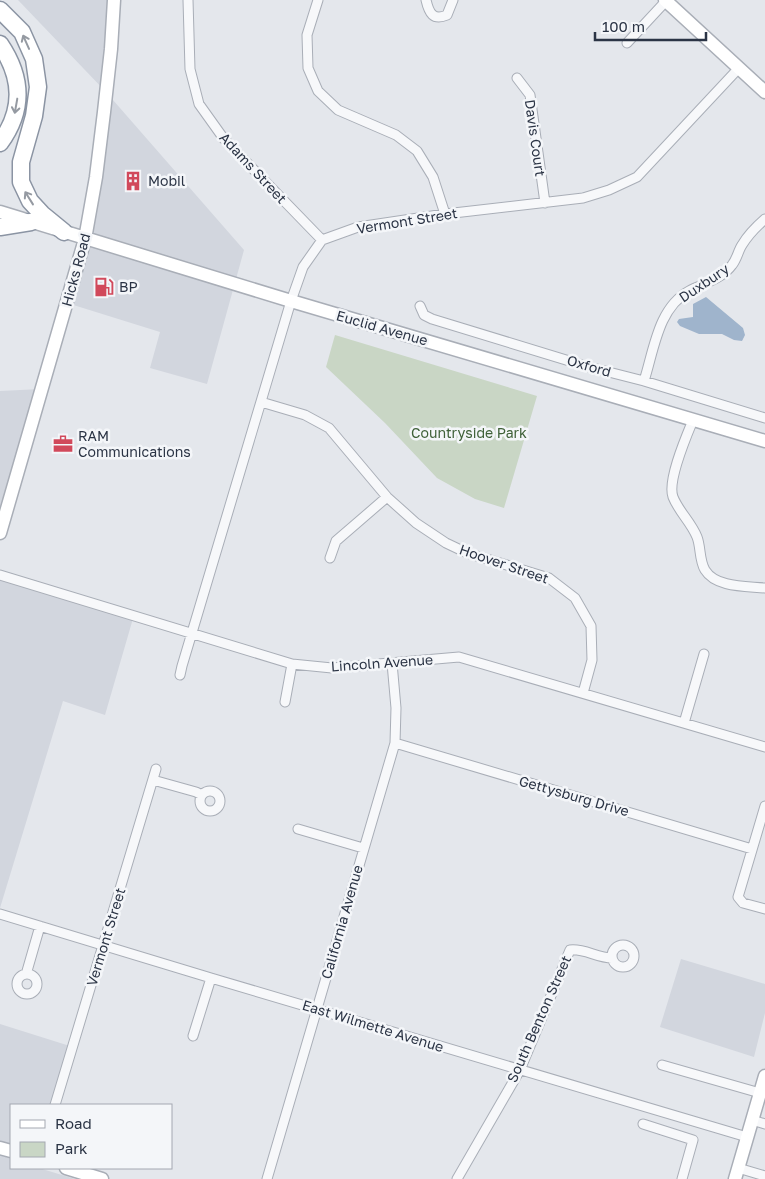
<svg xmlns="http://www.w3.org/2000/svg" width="765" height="1179" viewBox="0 0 765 1179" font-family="'Golos Text',sans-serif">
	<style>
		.built { fill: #d2d6de }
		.green { fill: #c9d6c5 }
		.water { fill: #9fb4cc }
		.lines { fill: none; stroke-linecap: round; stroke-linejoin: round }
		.minor-casing { stroke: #a9aeb7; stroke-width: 11 }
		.secondary-casing { stroke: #a9aeb7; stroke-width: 15 }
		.motorway-casing { stroke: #8b94a3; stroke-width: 19 }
		.minor { stroke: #f7f8fa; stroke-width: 9 }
		.secondary { stroke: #fff; stroke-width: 12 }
		.motorway { stroke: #fff; stroke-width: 16 }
		.oneway { stroke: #959aa2 }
		.labels { text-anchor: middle; stroke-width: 5; stroke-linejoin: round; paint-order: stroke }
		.street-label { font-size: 14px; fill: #2b3445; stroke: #f4f6f9 }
		.poi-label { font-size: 14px; fill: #2b3445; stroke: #f4f6f9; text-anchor: start }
		.park-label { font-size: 14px; fill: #3f6138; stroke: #f4f6f9 }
	</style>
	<rect width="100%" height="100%" fill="#e4e7ec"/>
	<path class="built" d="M18 0H114L106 92 244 250 207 384 150 368 160 332 67 303 106 92Z
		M41 389 0 533V391Z
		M0 575 134 615 105 715 63 701 0 908Z
		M681 959 765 984V1013L754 1057 660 1027Z
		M0 1024 73 1047 55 1105H11V1151L0 1148Z
		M0 1155 11 1159V1168H39L75 1179H0Z"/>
	<path class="green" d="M335 335 537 396 504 508 475 499 437 478 385 423 326 367Z"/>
	<path class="water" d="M706 297 743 328 745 335 742 341 734 340 722 334H699L680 326 677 322 679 319 693 317V304Z"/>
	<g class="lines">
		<defs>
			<path id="minor" d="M188 0 190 69 199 104 224 139 322 240
				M318 0 307 35 308 68 318 91 338 110 396 135 417 151 433 177 445 214
				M426 0C429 13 433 21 447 15L453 0
				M627 43 666 1
				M517 78 530 95 545 203
				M420 306 424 315 432 319 589 367 644 381 765 418
				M644 381C654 350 658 308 689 291 704 283 722 279 732 265 737 259 738 251 742 245 748 235 757 226 765 219
				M261 402 305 415 329 428 387 497 416 523 446 543 467 553 549 578 575 598 591 626 592 660 583 693
				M693 420C686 437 667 481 673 497 679 512 691 522 697 537 701 547 699 560 705 570 716 588 747 586 765 588
				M330 558 336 541 387 497
				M0 575 292 664 332 668 459 657 765 747
				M180 675 182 666 291 301 303 267 322 240 358 227 445 214 583 198 609 190 637 177 738 69
				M285 702 292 664
				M684 723 704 654
				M395 743 752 849
				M153 780 196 792 202 795
				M200 801a10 10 0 1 1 20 0a10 10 0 1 1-20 0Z
				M765 806 738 897 743 903 765 909
				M298 829 363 848
				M0 914 211 978 747 1137
				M612 956a11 11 0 1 1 22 0a11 11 0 1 1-22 0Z
				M28 974 27 971 40 926
				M17 984a10 10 0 1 1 20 0a10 10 0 1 1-20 0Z
				M193 1036 211 978
				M662 1065 760 1093
				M55 1105 156 769
				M752 1120 765 1124
				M643 1124 693 1140 682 1179
				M738 1168 765 1176
				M267 1179 395 743 396 708 392 663
				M457 1179 520 1070 570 950C584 948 597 958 612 958"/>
			<path id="secondary" d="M665 0 765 92
				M0 212 291 301 765 441
				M0 533 85 239 96 177 104 112 111 49 114 0
				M0 1148 11 1151
				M66 1168 102 1179
				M735 1179 765 1076"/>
			<path id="motorway" d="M0 10 22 32 34 59 38 87 34 116 21 162V182L30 201 42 214 64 232
				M0 44C23 78 24 110 0 143
				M0 227 31 222"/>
		</defs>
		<use href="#minor" class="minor-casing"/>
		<use href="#secondary" class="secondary-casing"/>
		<use href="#motorway" class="motorway-casing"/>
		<use href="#minor" class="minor"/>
		<use href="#secondary" class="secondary"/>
		<use href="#motorway" class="motorway"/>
	</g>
	<defs><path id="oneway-shaft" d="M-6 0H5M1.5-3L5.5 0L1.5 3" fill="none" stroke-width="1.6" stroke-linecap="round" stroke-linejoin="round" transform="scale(1.25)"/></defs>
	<g class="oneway">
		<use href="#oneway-shaft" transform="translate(26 42) rotate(-114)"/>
		<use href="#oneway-shaft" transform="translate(16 106) rotate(100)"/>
		<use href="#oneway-shaft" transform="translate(29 198) rotate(-122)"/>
	</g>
	<defs>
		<symbol id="building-bare" viewBox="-9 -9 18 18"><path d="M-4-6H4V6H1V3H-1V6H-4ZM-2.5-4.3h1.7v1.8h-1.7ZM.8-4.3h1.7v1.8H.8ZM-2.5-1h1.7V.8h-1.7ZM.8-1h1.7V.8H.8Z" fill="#d1495b" stroke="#f4f6f9" stroke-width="2.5" paint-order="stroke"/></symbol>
		<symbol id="fuel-bare" viewBox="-9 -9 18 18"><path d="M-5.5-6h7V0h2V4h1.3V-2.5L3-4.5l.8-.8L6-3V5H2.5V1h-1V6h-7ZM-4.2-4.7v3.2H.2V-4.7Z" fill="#d1495b" stroke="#f4f6f9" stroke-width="2.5" paint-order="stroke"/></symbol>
		<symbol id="office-bare" viewBox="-9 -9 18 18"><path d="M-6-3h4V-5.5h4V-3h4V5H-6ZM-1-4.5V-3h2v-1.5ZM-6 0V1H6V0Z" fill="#d1495b" stroke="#f4f6f9" stroke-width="2.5" paint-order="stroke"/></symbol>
	</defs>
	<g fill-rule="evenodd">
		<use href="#building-bare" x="119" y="167" width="28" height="28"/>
		<use href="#fuel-bare" x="90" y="273" width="28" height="28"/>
		<use href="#office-bare" x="49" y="430" width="28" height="28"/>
	</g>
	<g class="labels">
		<g class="street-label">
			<text transform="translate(535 138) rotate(82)" y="5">Davis Court</text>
			<text transform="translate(253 168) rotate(47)" y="5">Adams Street</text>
			<text transform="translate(407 221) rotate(-9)" y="5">Vermont Street</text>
			<text transform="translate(76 270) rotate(-75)" y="5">Hicks Road</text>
			<text transform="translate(704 283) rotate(-34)" y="5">Duxbury</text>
			<text transform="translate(382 328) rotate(16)" y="5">Euclid Avenue</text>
			<text transform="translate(589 366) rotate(16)" y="5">Oxford</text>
			<text transform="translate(504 564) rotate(19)" y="5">Hoover Street</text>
			<text transform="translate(382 663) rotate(-4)" y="5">Lincoln Avenue</text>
			<text transform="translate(574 796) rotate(16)" y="5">Gettysburg Drive</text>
			<text transform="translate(342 922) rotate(-74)" y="5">California Avenue</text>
			<text transform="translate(106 937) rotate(-73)" y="5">Vermont Street</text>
			<text transform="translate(539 1019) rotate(-66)" y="5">South Benton Street</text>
			<text transform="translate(373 1026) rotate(17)" y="5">East Wilmette Avenue</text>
		</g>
		<g class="poi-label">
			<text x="148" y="186">Mobil</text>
			<text x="119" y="292">BP</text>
			<text x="78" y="441">RAM<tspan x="78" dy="16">Communications</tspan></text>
		</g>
		<g class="park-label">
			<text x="469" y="438">Countryside Park</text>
		</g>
	</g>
	<rect x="10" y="1104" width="162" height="65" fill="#f4f6f9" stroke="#a4a8b1"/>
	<rect x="20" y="1120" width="25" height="8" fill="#ffffff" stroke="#a4a8b1"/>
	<text x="55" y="1129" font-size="15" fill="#2b3445">Road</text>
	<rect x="20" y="1142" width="25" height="15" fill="#c9d6c5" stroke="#a4a8b1"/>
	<text x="55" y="1154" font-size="15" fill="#2b3445">Park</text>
	<path d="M595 32v8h111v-8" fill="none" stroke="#2b3445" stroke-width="2.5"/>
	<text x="602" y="32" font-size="15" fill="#2b3445" stroke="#f4f6f9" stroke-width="4" paint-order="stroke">100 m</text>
</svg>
